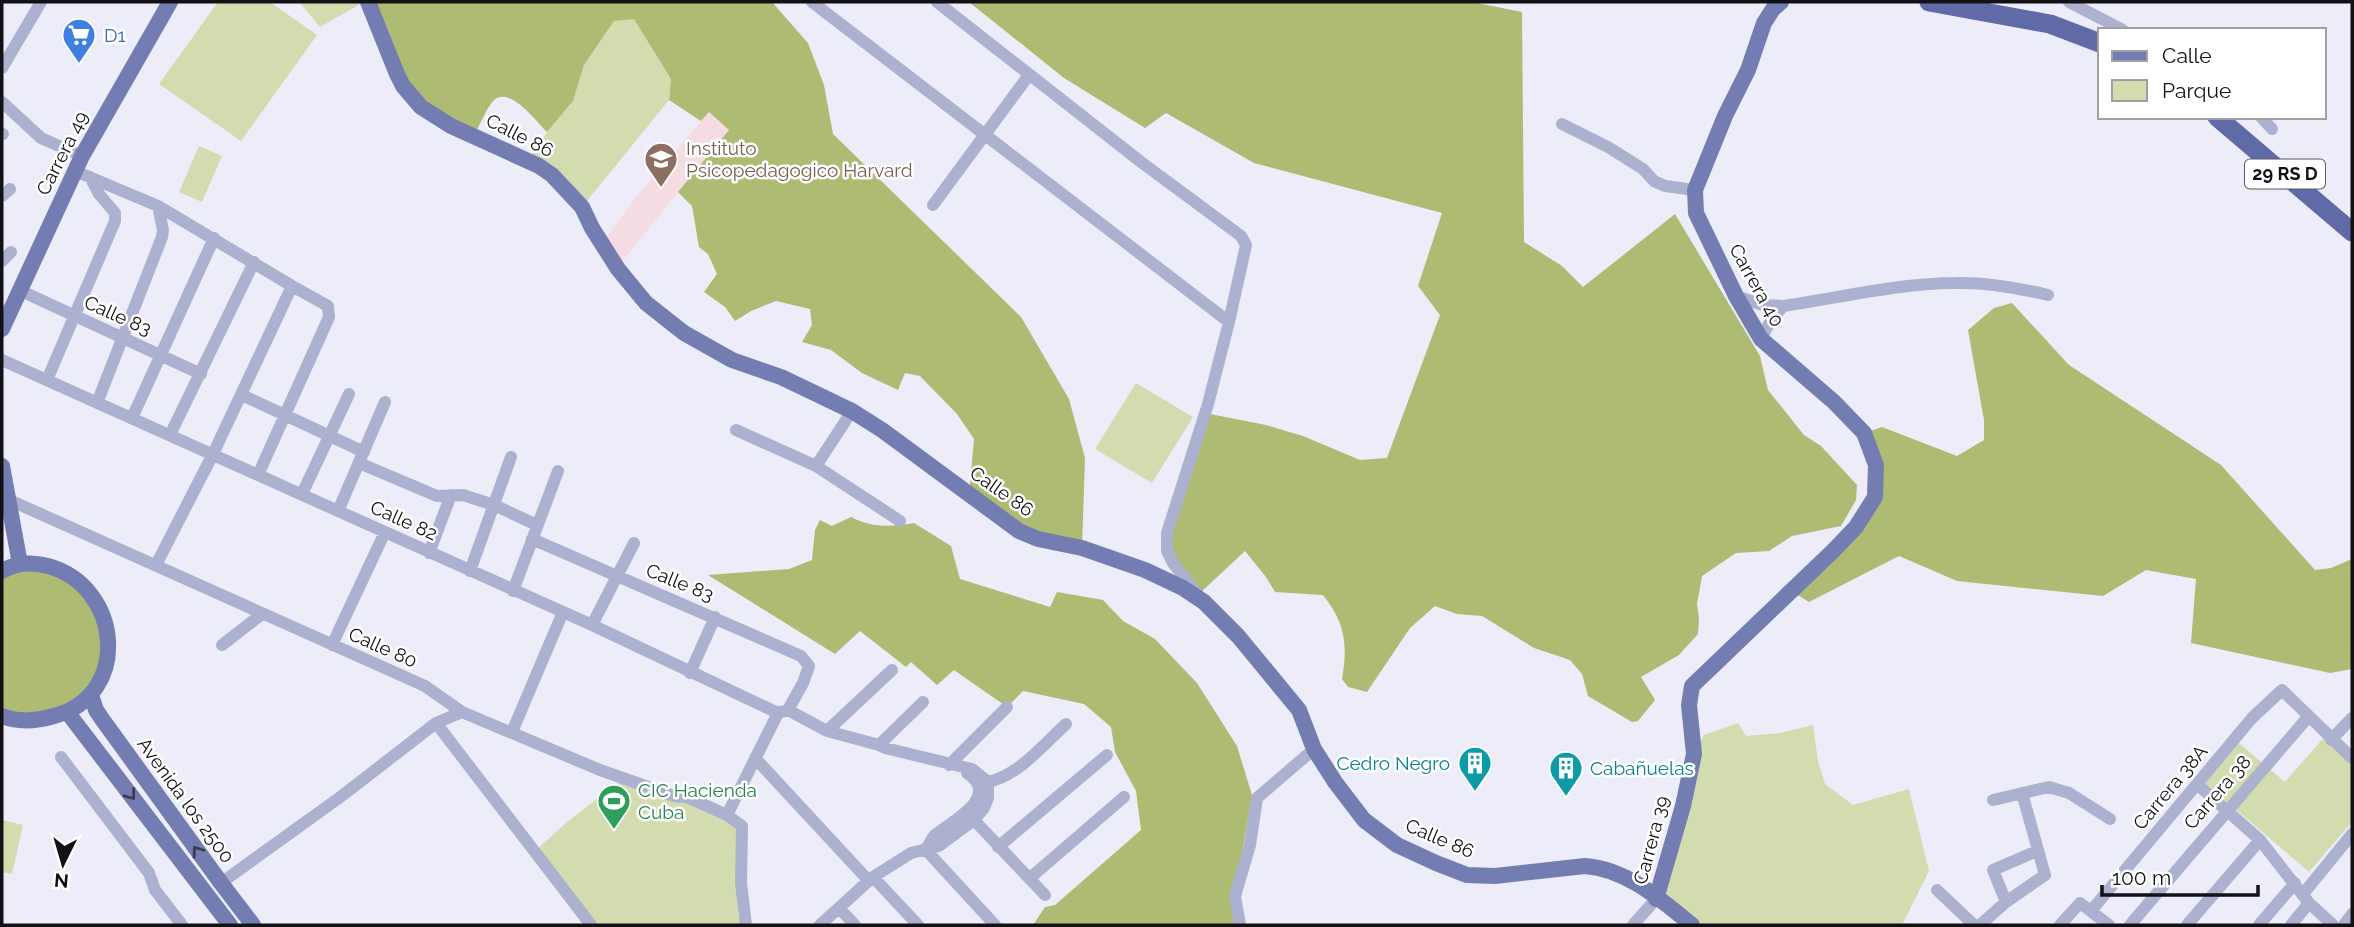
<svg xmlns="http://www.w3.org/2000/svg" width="2354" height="927" viewBox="0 0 2354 927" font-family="Raleway,sans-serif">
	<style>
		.education { fill: #f5dce3 }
		.green { fill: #d2dcaf }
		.forest { fill: #aebb73 }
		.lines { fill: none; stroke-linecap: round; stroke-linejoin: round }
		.minor { stroke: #abb1cf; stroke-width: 12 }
		.major { stroke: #747db2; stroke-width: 16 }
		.highway { stroke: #606aa7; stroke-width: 19 }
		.oneway { stroke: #393c54 }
		.labels { text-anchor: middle; stroke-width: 5; stroke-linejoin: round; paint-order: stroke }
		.shield { fill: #fff; stroke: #59585c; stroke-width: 2 }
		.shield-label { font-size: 18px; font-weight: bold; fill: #121116 }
		.shop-label { font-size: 19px; fill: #366cbe; stroke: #fff; text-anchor: start }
		.street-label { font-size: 19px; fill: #121116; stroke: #fff }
		.education-label { font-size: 19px; fill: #785e54; stroke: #fff; text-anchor: start }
		.culture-label { font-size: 19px; fill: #0d838f; stroke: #fff; text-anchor: end }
		.leisure-label { font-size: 19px; fill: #27864d; stroke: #fff; text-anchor: start }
	</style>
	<rect width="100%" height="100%" fill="#edecf9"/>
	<path class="education" d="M709 112 729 130 619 265 606 238 633 201Z"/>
	<path class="green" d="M218 2H270L317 35 241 141 159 84Z
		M299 2H364L320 27Z
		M634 18 671 79 669 100 582 207 528 161 547 132 573 101 584 65 614 21Z
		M199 146 222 156 202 202 179 192Z
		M1136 383 1193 417 1152 483 1095 449Z
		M1738 723 1746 736 1780 733 1813 725 1818 761 1825 784 1853 805 1909 789 1929 871 1902 925H1698L1659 896 1694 754 1704 735Z
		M2326 735 2352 758V822L2309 872 2205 783 2239 743 2285 782Z
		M623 779 665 793 742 826 738 917 746 925H591L534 852 567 822Z
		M2 820 23 825 12 874 2 872Z"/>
	<path class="forest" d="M367 2H772L808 43 824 85 833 134 1021 317 1069 399 1085 458 1082 548 1048 541 969 494 974 439 957 414 920 376 905 373 898 390 862 373 831 350 802 342 812 325 810 309 776 301 751 311 735 321 725 307 704 292 717 274 708 254 699 247 692 206 678 192 729 130 709 112 701 121 669 100 671 79 634 19 614 21 584 65 573 101 547 132C536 121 510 86 494 100 487 107 479 127 474 135L415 99Z
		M969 2H1472L1522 12 1524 242 1562 266 1583 287 1675 214 1760 356 1768 390 1804 435 1821 446 1857 485 1856 500 1841 526 1792 536 1769 551 1736 553 1702 576 1697 604 1699 618 1698 634 1679 655 1641 677 1655 700 1638 721 1632 722 1588 696 1582 674 1570 660 1534 648 1482 616 1457 614 1435 606 1410 628 1367 692 1348 687 1342 679C1348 645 1345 622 1323 595L1275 592 1266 577 1245 551 1198 595 1167 545 1205 413 1266 425 1303 436 1360 460 1387 458 1440 315 1418 286 1442 213 1254 163 1166 113 1145 128 1064 78Z
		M2012 303 2069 365 2221 465 2315 570 2331 568 2352 559V669L2330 673 2191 643 2196 579 2146 570 2103 596 1957 581 1899 556 1809 602 1793 592 1870 504 1876 465 1864 433 1882 427 1957 456 1984 440V420L1968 330 1994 308Z
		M851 517C872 528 891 527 914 523L951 546 960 579 1050 607 1057 592 1103 600 1123 621 1155 639 1197 683 1237 746 1252 795 1235 896 1238 925H1033L1045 907 1055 905 1141 830 1136 791 1115 752 1111 727 1084 704 1023 691 1007 707 954 670 937 685 911 662 906 667 860 631 835 654 708 575 789 569 812 560 815 530 820 520 832 526Z
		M30 562 88 591 107 659 68 713 2 716V571Z"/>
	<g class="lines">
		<path class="minor" d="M812 2 1229 322
			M937 2 1141 162 1241 236 1246 245 1229 322 1208 404 1167 533V551L1173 563 1197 594
			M2069 2 2123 30
			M2 68 41 2
			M2 102 41 138 82 156
			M2261 117 2272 129
			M1562 124 1608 147 1643 169 1654 181 1665 186 1695 190
			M2 134H3
			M75 171 158 206 292 286 328 306 329 317 258 475
			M2 196 10 189
			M933 205 1029 75
			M2 261 11 252
			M19 290 201 374
			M1736 296 1763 305 1783 306 1770 322 1761 339
			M1783 306C1839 298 1900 283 1956 283 1987 282 2018 288 2048 295
			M2 360 592 625 778 713 788 710
			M47 380 115 221V213L99 194 90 177
			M242 395 364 452
			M97 403 162 237 163 230 158 206
			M132 418 214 238
			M736 430 816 466 900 521
			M170 435 254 262
			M359 463 437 496 463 495 494 505 537 525
			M816 466 852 411
			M302 494 349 394
			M7 499 425 686 462 712 600 770 674 796 687 797 727 815 742 826 741 883 746 925
			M338 511 385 402
			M532 539 801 656 809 666 803 683 788 710
			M429 553 451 495
			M156 565 213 454 292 286
			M470 571 511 457
			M513 591 558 471
			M592 625 634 543
			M222 645 262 614
			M332 645 385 532
			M690 673 715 617
			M788 710 827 731 879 745 885 748 972 769 988 782V798L984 808 974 820 939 846 911 853 873 877 820 925
			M436 723 591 925
			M827 731 892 670
			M512 732 563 612
			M2331 740 2352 718
			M879 745 923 702
			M61 757 149 873 155 890 182 925
			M755 758 869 881
			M949 765 1007 707
			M988 782C1018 776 1044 744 1066 724
			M2198 785 2260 840 2309 903 2333 925
			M1993 800 2049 787 2069 793 2110 819
			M727 815 778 713
			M974 820 1045 895
			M998 847 1107 755
			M926 850C929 845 931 839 935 835 952 821 1002 797 967 773
			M926 850 995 925
			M873 877 918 925
			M1030 878 1124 797
			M221 883 343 795 436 723 462 712
			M1937 890 1974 925
			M2303 894 2352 834
			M2006 902 1993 870 2037 851
			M839 908 855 925
			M2091 911 2252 718 2282 690 2352 758
			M1240 925 1235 896 1250 845 1257 798 1314 749
			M1633 925 1656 899
			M1980 925 2006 902 2045 875 2022 793
			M2060 925 2080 903 2109 925
			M2130 925 2308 717
			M2187 925 2260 840
			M2259 925 2295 883
			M2291 925 2309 903
			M2344 925 2352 914"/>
		<path class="major" d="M368 2 397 74 403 86 421 107 451 126 539 166 552 175 582 207 592 228 618 269 646 303 684 333 732 360 781 377 852 411 882 430 1019 531 1038 539 1082 548 1145 570 1183 588 1204 602 1238 636 1299 710 1314 749 1335 782 1364 820 1397 845 1436 863 1467 875 1495 876 1585 866C1627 869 1661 900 1692 925
			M2 329 82 156 170 2
			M2 466 20 564
			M2 571C18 562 31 562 48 566 122 586 132 696 54 716 37 721 19 723 2 716
			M91 695 96 710 102 719 221 883 253 925
			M68 713 230 925
			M1656 899 1683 806 1694 754 1689 705 1692 686 1833 551 1856 527 1875 497 1876 465 1864 433 1834 402 1761 339 1736 296 1696 213 1695 190 1725 116 1748 70 1764 23 1773 9 1781 2"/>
		<path class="highway" d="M1929 2 2050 24 2100 43
			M2217 117 2352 232"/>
	</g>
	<defs><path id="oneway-chevron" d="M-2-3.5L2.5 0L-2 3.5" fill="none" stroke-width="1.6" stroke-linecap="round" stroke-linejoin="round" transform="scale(1.75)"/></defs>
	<g class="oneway">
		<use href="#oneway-chevron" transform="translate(131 795) rotate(53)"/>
		<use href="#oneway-chevron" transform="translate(197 851) rotate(-126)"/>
	</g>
	<defs>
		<symbol id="supermarket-pin" viewBox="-11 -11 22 30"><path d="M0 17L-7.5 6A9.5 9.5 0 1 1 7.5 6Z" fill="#3f7fe0" stroke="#fff"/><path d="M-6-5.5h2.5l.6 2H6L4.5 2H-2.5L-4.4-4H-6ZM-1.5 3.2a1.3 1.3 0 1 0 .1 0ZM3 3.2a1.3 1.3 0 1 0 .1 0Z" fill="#fff"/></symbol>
		<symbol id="school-pin" viewBox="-11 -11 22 30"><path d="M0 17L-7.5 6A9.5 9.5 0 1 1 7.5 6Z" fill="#8d6e63" stroke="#fff"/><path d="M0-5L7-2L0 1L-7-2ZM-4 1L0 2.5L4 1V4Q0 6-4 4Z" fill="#fff"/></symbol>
		<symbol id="building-pin" viewBox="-11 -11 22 30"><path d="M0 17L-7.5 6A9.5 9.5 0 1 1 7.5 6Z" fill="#0f9aa8" stroke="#fff"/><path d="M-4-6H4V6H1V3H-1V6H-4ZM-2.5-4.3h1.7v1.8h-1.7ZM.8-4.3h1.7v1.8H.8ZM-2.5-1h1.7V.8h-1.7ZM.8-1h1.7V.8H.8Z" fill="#fff"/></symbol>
		<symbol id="stadium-pin" viewBox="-11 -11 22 30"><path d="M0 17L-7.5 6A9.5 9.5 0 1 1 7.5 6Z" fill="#2e9e5b" stroke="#fff"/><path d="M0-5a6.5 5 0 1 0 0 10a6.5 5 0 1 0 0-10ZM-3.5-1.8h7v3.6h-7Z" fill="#fff"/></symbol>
	</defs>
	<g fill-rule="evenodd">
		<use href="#supermarket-pin" x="60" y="16" width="38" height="52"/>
		<use href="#school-pin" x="642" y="140" width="38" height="52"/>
		<use href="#building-pin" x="1456" y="744" width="38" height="52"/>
		<use href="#building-pin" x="1547" y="749" width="38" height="52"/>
		<use href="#stadium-pin" x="595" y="782" width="38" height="52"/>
	</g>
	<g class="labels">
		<rect class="shield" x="2245" y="159.5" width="80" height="29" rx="5"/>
		<g class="shield-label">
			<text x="2285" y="180">29 RS D</text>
		</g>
		<g class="shop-label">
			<text x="104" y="42">D1</text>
		</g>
		<g class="street-label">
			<text transform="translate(520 135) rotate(27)" y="7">Calle 86</text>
			<text transform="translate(62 153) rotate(-63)" y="7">Carrera 49</text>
			<text transform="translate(1757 285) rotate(61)" y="7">Carrera 40</text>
			<text transform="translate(118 315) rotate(24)" y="7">Calle 83</text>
			<text transform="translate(1002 491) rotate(35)" y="7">Calle 86</text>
			<text transform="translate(404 520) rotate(24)" y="7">Calle 82</text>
			<text transform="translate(680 582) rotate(22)" y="7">Calle 83</text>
			<text transform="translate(383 647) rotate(24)" y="7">Calle 80</text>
			<text transform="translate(2170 787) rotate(-50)" y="7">Carrera 38A</text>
			<text transform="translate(2217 792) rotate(-49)" y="7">Carrera 38</text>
			<text transform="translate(186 800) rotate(54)" y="7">Avenida los 2500</text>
			<text transform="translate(1440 838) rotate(23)" y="7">Calle 86</text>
			<text transform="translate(1651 840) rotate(-75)" y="7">Carrera 39</text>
		</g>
		<g class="education-label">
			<text x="686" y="155">Instituto<tspan x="686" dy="22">Psicopedagogico Harvard</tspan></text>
		</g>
		<g class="culture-label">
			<text x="1450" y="770">Cedro Negro</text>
			<text x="1590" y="775" text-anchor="start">Cabañuelas</text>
		</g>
		<g class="leisure-label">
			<text x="638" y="797">CIC Hacienda<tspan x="638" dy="22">Cuba</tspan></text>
		</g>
	</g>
	<rect width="2354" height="927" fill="none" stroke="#121116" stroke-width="7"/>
	<rect x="2098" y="28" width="228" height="91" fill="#ffffff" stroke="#a0a0a2" stroke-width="2"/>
	<rect x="2112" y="51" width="35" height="10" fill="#747db2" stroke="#a0a0a2" stroke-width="2"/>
	<text x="2162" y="63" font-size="21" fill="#121116">Calle</text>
	<rect x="2112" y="80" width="35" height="21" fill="#d2dcaf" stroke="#a0a0a2" stroke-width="2"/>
	<text x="2162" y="98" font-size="21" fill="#121116">Parque</text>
	<g transform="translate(63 864) rotate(185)" stroke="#ffffff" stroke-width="5" paint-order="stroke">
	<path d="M0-5L12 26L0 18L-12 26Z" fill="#121116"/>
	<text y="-10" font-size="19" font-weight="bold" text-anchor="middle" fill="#121116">N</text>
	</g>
	<path d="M2102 885v10h156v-10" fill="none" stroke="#121116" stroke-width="3.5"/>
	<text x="2112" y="885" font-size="21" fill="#121116" stroke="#ffffff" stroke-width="5" paint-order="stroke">100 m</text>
</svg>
